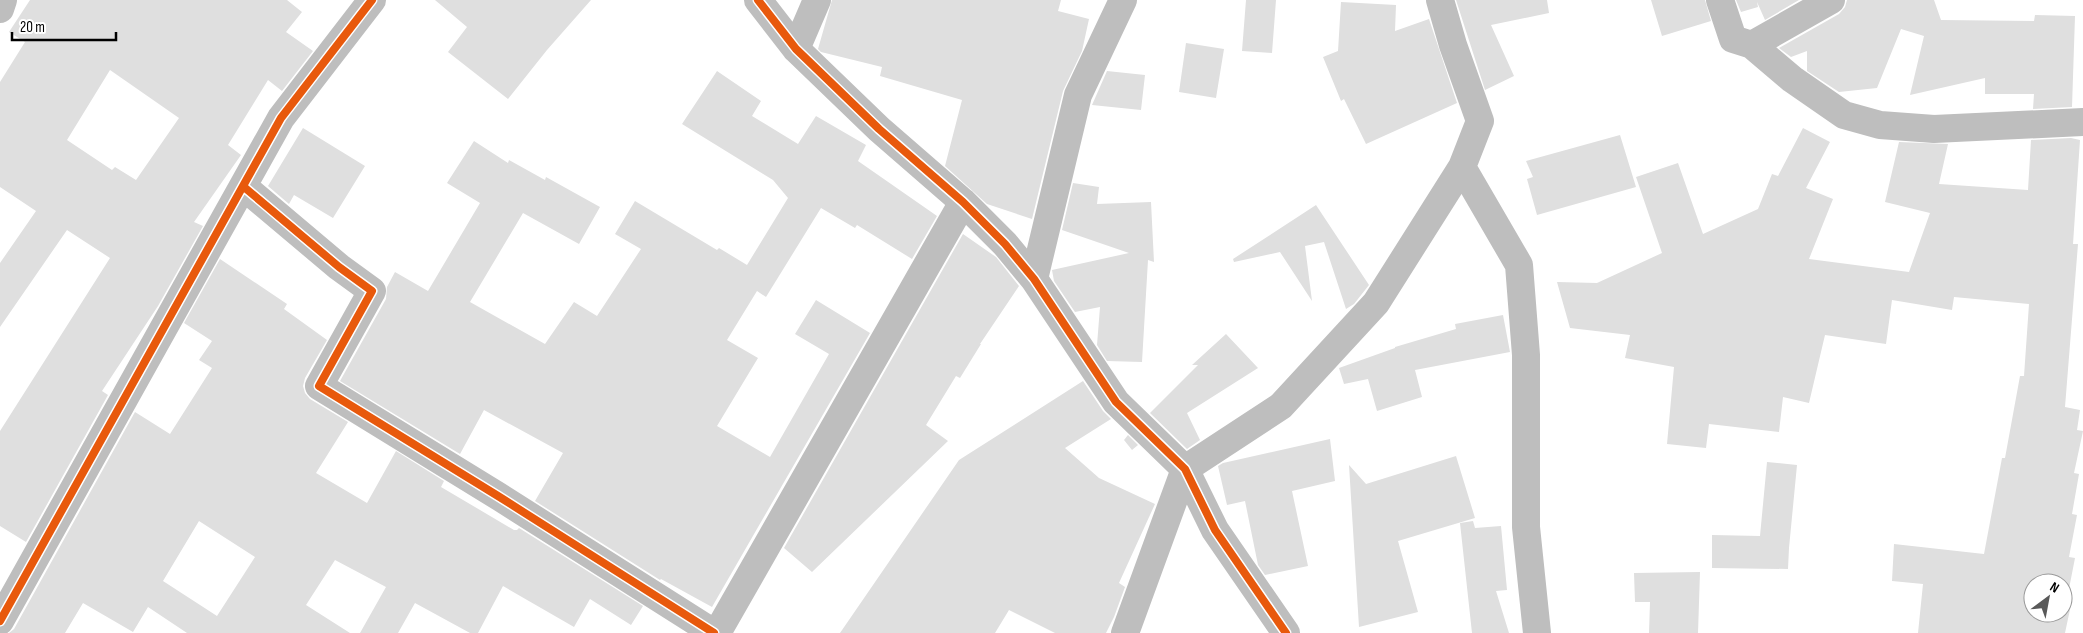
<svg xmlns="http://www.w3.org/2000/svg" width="2083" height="633" viewBox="0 0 2083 633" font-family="'Sofia Sans Condensed',sans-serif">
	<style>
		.building { fill: #dfdfdf; fill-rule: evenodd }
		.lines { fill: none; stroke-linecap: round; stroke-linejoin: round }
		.minor { stroke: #bebebe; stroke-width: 28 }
		.cycleway-casing { stroke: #fff; stroke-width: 11 }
		.cycleway { stroke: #e8590c; stroke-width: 8 }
	</style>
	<rect width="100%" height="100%" fill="#fff"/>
	<path class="building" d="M30 0H287L302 12 286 32 313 51 282 91 268 80 228 145 241 155 194 222 203 226 158 306 102 391 108 395 26 542 0 526V431L110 258 67 230 0 327V263L36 211 0 187V82L25 42 9 32ZM110 70 179 118 136 180 115 167 112 170 67 140Z
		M435 0H591L547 50 508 99 448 52 467 27Z
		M832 0H1061L1058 11 1089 19 1082 51 1063 91 1032 219 987 204 945 166 962 100 880 76 882 67 821 52 818 49Z
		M1246 0H1276L1272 53 1242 51Z
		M1456 0H1547L1549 13 1491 25 1514 76 1485 90Z
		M1651 0H1705L1711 21 1662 36Z
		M1736 0H1799L1765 20 1757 2 1758 7 1741 12Z
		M1847 0H1934L1941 20 2034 21 2035 15 2075 16 2072 107 2033 109 2034 94H1985V78L1910 95 1924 36 1901 29 1877 88 1839 92 1807 71V51L1791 57 1779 48 1839 14 1845 7Z
		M1341 2 1396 5 1395 31 1429 19 1457 103 1366 144 1344 99 1341 101 1323 57 1338 51Z
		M1186 43 1224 49 1216 98 1179 92Z
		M717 71 761 101 752 116 798 144 816 116 866 145 858 161 937 216 912 259 857 225 855 228 821 208 766 297 757 291 727 340 758 358 717 426 770 457 829 354 795 334 816 300 870 333 712 607 661 579 660 580 535 501 563 453 484 410 460 454 340 381 386 299 387 287 395 272 428 291 480 203 447 183 474 141 508 163 509 160 545 180 546 177 600 207 579 244 523 213 470 302 545 344 574 302 597 316 641 249 615 234 635 201 717 250 719 248 747 265 788 198 773 180 682 124Z
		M1107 71 1145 75 1141 110 1092 105Z
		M303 128 365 166 333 218 294 195 289 204 268 186Z
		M1803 128 1830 142 1806 188 1833 199 1809 259 1909 272 1930 213 1885 202 1899 142 1948 144 1939 184 2028 190 2031 140 2071 138 2080 140 2073 244H2078L2065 407 2080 410 2077 430 2083 431 2074 473 2079 474 2072 514 2077 515 2069 557 2075 558 2067 599 2072 600 2065 633H1918L1923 584 1892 581 1894 544 1984 554 2002 458H2005L2020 376H2024L2029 304 1954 297 1952 310 1892 300 1886 344 1825 335 1809 403 1783 397 1779 432 1709 424 1706 448 1667 444 1674 367 1625 358 1630 335 1570 328 1557 282 1597 283 1662 253 1636 177 1678 163 1703 234 1758 209 1772 174 1778 176ZM2033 583H2063V613H2033Z
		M1620 135 1636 187 1537 215 1527 179 1533 177 1526 161Z
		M1073 183 1099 187 1097 204 1151 202 1154 262 1148 260 1142 362 1107 361 1097 345 1100 307 1075 312 1054 281 1052 270 1129 253 1062 230Z
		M1316 205 1369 285 1354 304 1346 309 1324 242 1305 246 1312 301 1280 252 1234 262 1233 259Z
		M963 234 996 257 1019 286 980 344H981L960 378 956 376 926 425 948 441 812 572 784 548Z
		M220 259 287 304 284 309 327 340 305 378 303 386 305 393 310 399 348 422 316 473 367 503 396 451 444 481 441 487 514 530H517L519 528 643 606 631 625 590 599 574 627 503 586 478 633H470L415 603 398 633H360L386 587 335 560 306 605 350 633H187L148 607 133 632 83 603 65 633H9L14 629 135 412 170 434 212 368 199 360 212 341 184 323ZM199 521 255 557 217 616 163 581Z
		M1503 315 1510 352 1415 370 1422 397 1377 411 1368 379 1344 384 1339 368 1395 348V347L1456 329 1455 324Z
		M1226 334 1258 368 1187 413 1200 440 1187 449 1150 413 1198 365H1192Z
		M1083 381 1103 411 1111 419 1065 448 1099 478 1155 504 1119 583 1125 587 1114 617 1106 633H1055L1009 610 995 633H840L959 460Z
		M1128 435 1138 445 1132 450 1124 440Z
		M1330 439 1335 481 1292 491 1308 566 1265 575 1258 565 1245 501 1227 505 1218 466 1223 463Z
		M1456 456 1475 518 1398 541 1418 612 1359 627 1349 465 1366 484Z
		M1767 462 1797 465 1789 548 1788 569 1712 568V535L1760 536Z
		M1473 521 1475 528 1501 526 1507 590 1496 591 1509 633H1472L1460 523Z
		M1700 572 1698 633H1649L1650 602H1635L1634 573Z"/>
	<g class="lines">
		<path class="minor" d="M758 0 796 49 879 129 963 202 1005 244 1034 279 1116 402 1185 469 1215 530 1286 633
			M1440 0 1453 45 1480 121 1462 167 1519 265 1526 355V527L1537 633
			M1720 0 1733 39 1752 45 1792 79 1844 115 1880 125 1934 129 2083 122
			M0 9 3 0
			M1752 45 1831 0
			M796 49 817 0
			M244 187 339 267 372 291 319 386 498 496 714 633
			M1034 279 1078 95 1123 0
			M0 621 281 118 372 0
			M717 633 963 202
			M1125 633 1185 469 1281 406 1376 303 1462 167"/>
		<defs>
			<path id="cycleway" d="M758 0 796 49 879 129 963 202 1005 244 1034 279 1116 402 1185 469 1215 530 1286 633
				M244 187 339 267 372 291 319 386 498 496 714 633
				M0 621 281 118 372 0"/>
		</defs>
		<use href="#cycleway" class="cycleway-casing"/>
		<use href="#cycleway" class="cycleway"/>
	</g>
	<g transform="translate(2048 598) rotate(32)"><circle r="24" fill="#ffffff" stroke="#999999"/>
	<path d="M0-4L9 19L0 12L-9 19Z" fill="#595959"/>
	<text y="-8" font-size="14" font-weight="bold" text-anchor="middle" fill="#000000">N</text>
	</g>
	<path d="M12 32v8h104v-8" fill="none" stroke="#000000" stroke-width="2.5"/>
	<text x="20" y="32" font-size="15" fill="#000000" stroke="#ffffff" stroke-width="4" paint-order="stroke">20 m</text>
</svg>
